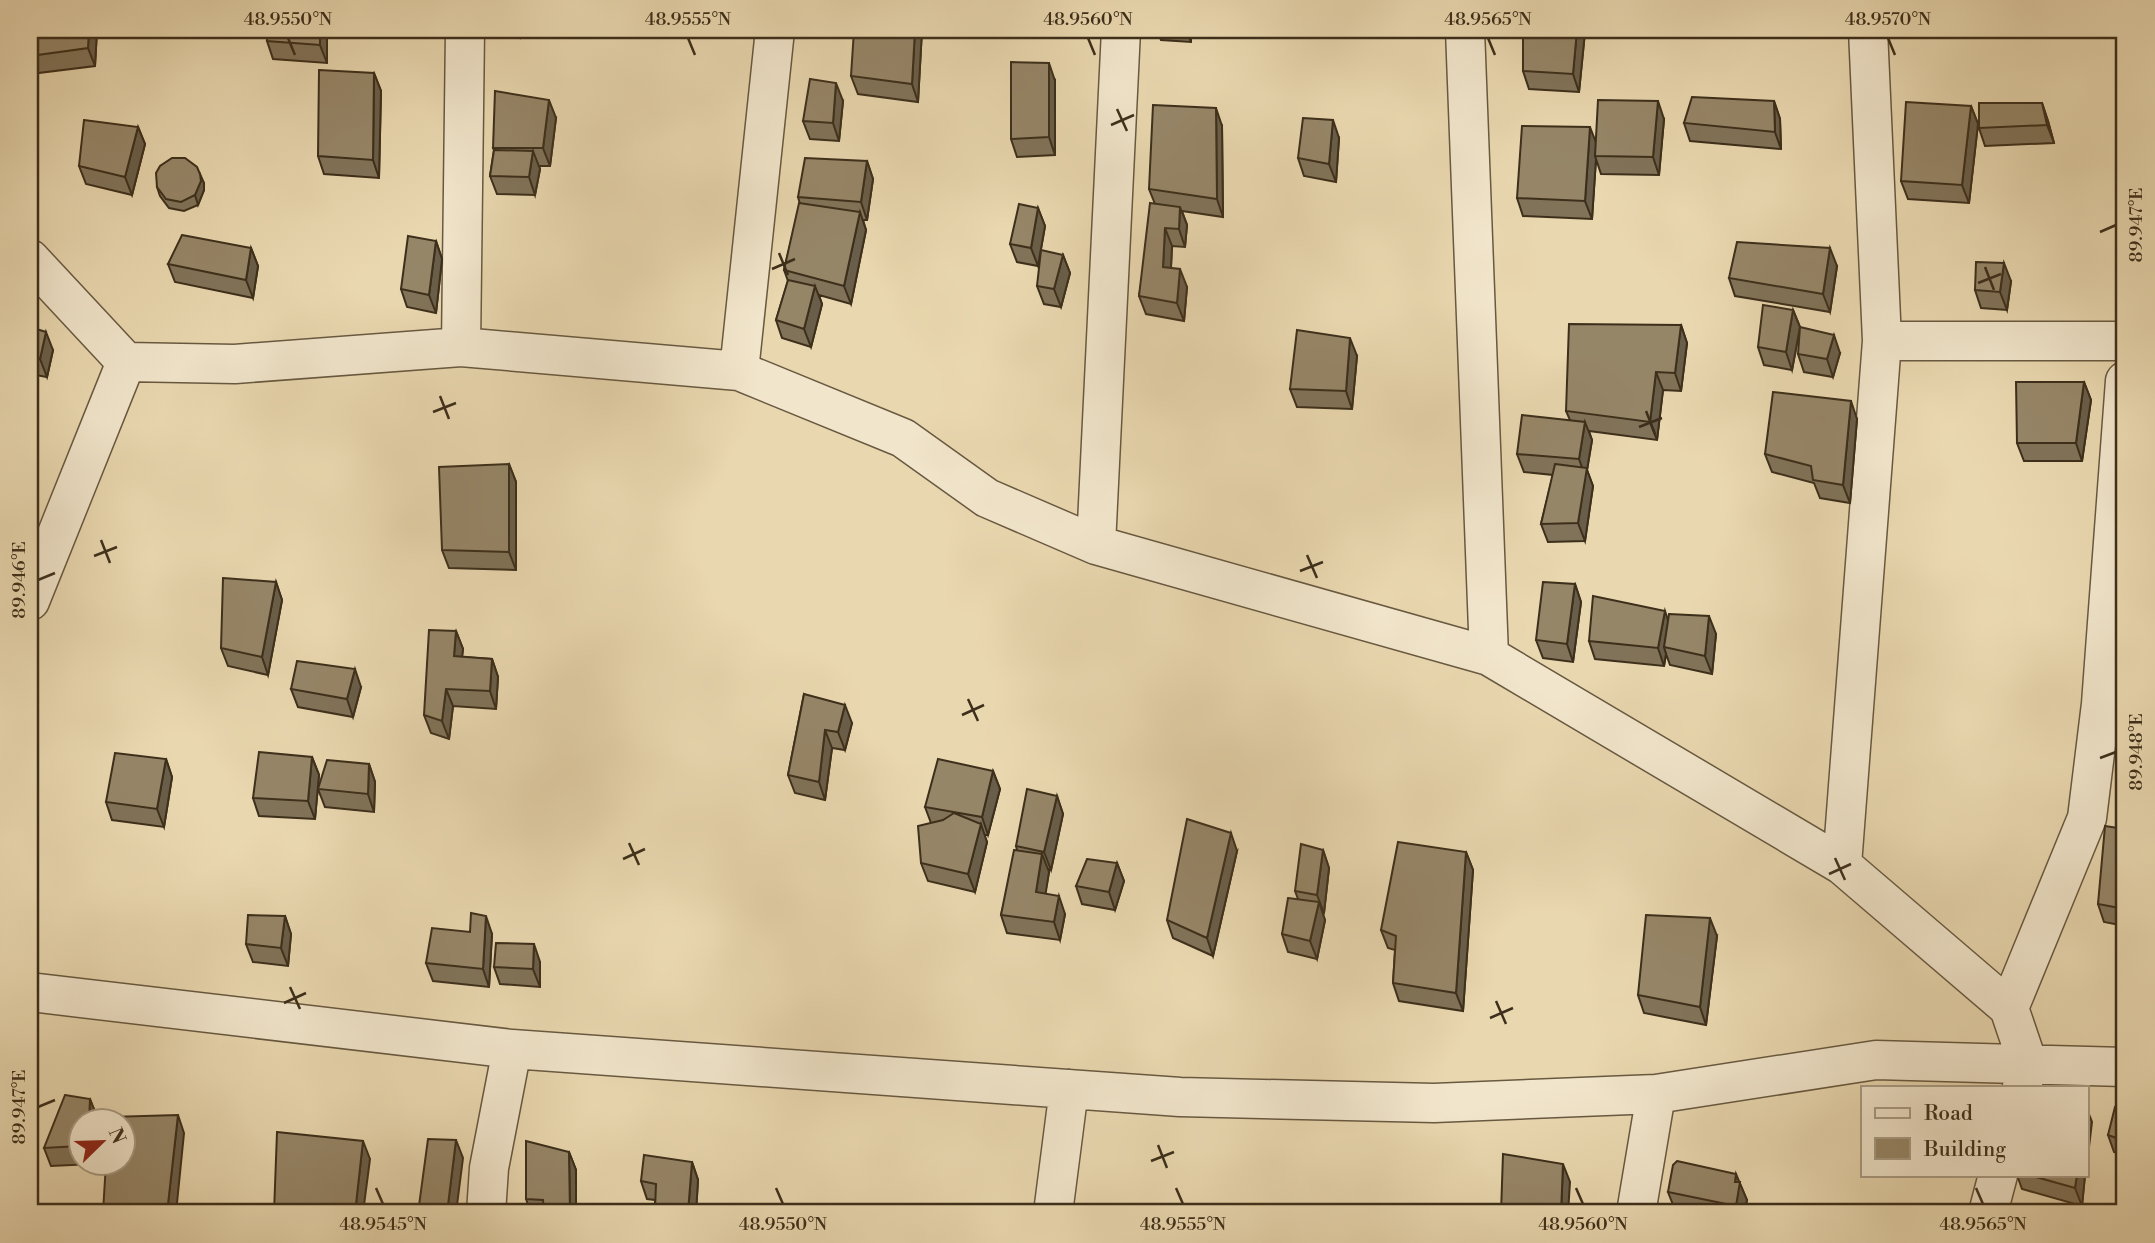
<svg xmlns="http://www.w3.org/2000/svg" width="2155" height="1243" viewBox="0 0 2155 1243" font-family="'Libre Bodoni',serif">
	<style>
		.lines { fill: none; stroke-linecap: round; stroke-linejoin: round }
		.minor-casing { stroke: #685940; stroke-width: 41 }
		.minor { stroke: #f1e5cb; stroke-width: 38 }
		.wall { fill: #817359; stroke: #3d2f1b; stroke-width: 2 }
		.shaded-wall { fill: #695e49; stroke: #3d2f1b; stroke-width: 2 }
		.building { fill: #968668; stroke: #3d2f1b; stroke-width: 2 }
		.ticks { fill: none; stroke: #3d2f1b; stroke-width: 2.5 }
		.neatline { fill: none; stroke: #3d2f1b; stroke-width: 2.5 }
		.ticks-label { font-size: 18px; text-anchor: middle; fill: #3d2f1b }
	</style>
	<rect width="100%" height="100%" fill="#e9d7af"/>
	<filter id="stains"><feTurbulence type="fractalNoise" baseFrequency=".00286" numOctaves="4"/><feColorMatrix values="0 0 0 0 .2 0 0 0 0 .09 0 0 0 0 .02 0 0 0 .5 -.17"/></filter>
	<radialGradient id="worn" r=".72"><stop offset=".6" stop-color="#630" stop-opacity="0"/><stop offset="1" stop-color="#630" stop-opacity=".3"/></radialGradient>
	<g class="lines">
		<defs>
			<path id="minor" d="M1465 30 1489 656
				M30 259 126 362 30 601
				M1882 341H2125
				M461 347 465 30
				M126 362 235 364 461 347 739 371 903 438 987 498 1096 545 1489 656 1842 865 2009 1008
				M739 371 775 30
				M1096 545 1121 30
				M1842 865 1882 341 1868 30
				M30 992 512 1049 1180 1097 1434 1103 1656 1094 1876 1060 2125 1067
				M2022 1086 2028 1064 2009 1008 2087 818 2101 704 2125 381
				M486 1213 489 1168 512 1049
				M1053 1213 1069 1089
				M1636 1213 1656 1094
				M1988 1213 1998 1175"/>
		</defs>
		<use href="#minor" class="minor-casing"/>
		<use href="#minor" class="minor"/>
	</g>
	<path class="wall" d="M30 30H97L95 66 30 74Z
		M327 30V63L273 59 267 41Z
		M499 30H522L520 37 501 33Z
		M539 30H553V32Z
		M922 30 918 102 858 94 851 76Z
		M1157 30H1191V42L1161 40Z
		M1585 32 1579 92 1529 89 1523 71Z
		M374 73 381 91 379 178 324 174 318 156Z
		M1055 81V155L1017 157 1011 139Z
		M843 101 839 141 810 139 803 121Z
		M1774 101 1780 119 1781 149 1690 141 1684 123Z
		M2042 103 2048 121 2054 143 1985 146 1979 128Z
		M1971 106 1978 124 1969 203 1908 199 1901 181Z
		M556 118 550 166H539L540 169 535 195 497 194 490 176 494 150 493 148Z
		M1664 119 1659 175 1601 174 1596 159 1592 219 1523 216 1517 198 1595 141Z
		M1222 126 1223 217 1182 211 1187 225 1185 247 1172 246 1171 268 1187 287 1184 321 1146 314 1139 296 1155 204 1149 189Z
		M138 127 145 144 132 195 86 184 79 166Z
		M1339 138 1336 182 1304 176 1298 158Z
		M867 161 873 179 867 220H863L866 230 851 304 819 295 822 304 811 347 782 338 776 320 788 281 784 270 800 204 798 197Z
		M204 183V190L198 205 184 211 169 208 160 196 157 187Z
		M1038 208 1045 226 1038 266 1017 262 1010 244Z
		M436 241 442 259 436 313 407 307 401 289Z
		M251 248 258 266 253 298 175 282 168 264Z
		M1063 255 1070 273 1061 307 1044 304 1037 286Z
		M1837 266 1830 312 1735 296 1729 278Z
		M2011 281 2007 310 1981 308 1975 290Z
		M1793 310 1800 327 1792 370 1764 365 1758 347Z
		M1681 325 1687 343 1681 391 1663 390 1657 440 1589 431 1592 440 1587 470 1593 486 1585 541 1548 542 1541 524 1553 475 1524 472 1517 454 1570 420 1566 411Z
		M30 327 53 350 47 377 30 374Z
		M1840 353 1833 377 1804 372 1798 354Z
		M1357 356 1352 409 1297 407 1290 389Z
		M2084 382 2091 400 2082 461H2024L2017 443Z
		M1857 419 1850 503 1820 498 1814 483 1772 472 1765 454Z
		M509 464 516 482V570L449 568 442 550Z
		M276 582 282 600 268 675 228 666 221 648Z
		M1575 584 1581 602 1573 662 1543 658 1536 640Z
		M1668 621 1716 634 1712 674 1670 665 1666 654 1664 666 1595 659 1589 641Z
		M456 631 463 649 462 657 492 659 498 677 496 709 453 706 449 739 431 733 424 715Z
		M361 687 353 717 298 707 291 689Z
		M804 694 852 723 845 750 832 748 825 800 795 793 788 775Z
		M312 757 319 775 315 819 259 816 253 798Z
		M166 759 172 777 164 827 112 820 106 802Z
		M369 764 375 782 374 812 325 807 318 789Z
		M993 771 1000 789 988 835H984L987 842 975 892 928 881 921 863 931 823 925 807Z
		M1057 796 1063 814 1051 870 1048 869 1049 872 1045 894 1065 914 1060 940 1007 933 1001 915 1017 850 1016 846Z
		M2125 829V926L2104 922 2098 904Z
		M1323 850 1329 868 1324 913 1322 912 1325 920 1317 959 1288 952 1282 934 1298 899 1295 891Z
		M1237 851 1213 956 1173 938 1167 920Z
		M1466 852 1473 870 1463 1011 1399 1001 1393 983 1395 950 1388 948 1381 930Z
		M1117 863 1124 881 1115 910 1082 904 1076 886Z
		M285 916 291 934 288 966 253 962 246 944Z
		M492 934 489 987 433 981 426 963Z
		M1717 936 1706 1025 1644 1013 1638 995Z
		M540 962V987L500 984 494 967Z
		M90 1099 97 1117 80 1121V1163H93V1164L51 1166 44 1148Z
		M2125 1109V1156L2114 1152 2108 1135Z
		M569 1152 576 1170V1213H531L526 1199Z
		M692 1162 698 1180 696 1213H656L655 1209V1200L647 1199 641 1181Z
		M2017 1175H2085L2082 1206 2022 1189Z
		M1739 1182 1747 1200 1744 1213H1690L1675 1210 1668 1192Z"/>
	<path class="shaded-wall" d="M89 30H97L95 66 88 48Z
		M320 30H327V63L320 45Z
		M517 30H522L520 37Z
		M915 30H922L918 102 912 84Z
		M1186 30H1191V42Z
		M1577 30H1584L1585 32 1579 92 1573 74Z
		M1049 63 1055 81V155L1049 137Z
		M374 73 381 91 379 178 373 160Z
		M836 83 843 101 839 141 833 123Z
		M549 100 556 118 550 166 543 148Z
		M1658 101 1664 119 1659 175 1653 157Z
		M1774 101 1780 119 1781 149 1775 132Z
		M2042 103 2048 121 2054 143 2047 125Z
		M1971 106 1978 124 1969 203 1962 185Z
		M1216 108 1222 126 1223 217 1217 199Z
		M1333 120 1339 138 1336 182 1329 164Z
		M138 127 145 144 132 195 125 177Z
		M1590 127 1597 145 1595 156 1596 159 1592 219 1585 201Z
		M533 151 540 169 535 195 529 177Z
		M867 161 873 179 867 220 861 202Z
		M200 174 204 183V190L198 205 195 195Z
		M1180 207 1187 225 1185 247 1179 229Z
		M1038 208 1045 226 1038 266 1031 248Z
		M860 212 866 230 851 304 844 286Z
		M1165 228 1172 246 1170 285 1163 267Z
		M436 241 442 259 436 313 429 295Z
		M251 248 258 266 253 298 246 280Z
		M1830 248 1837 266 1830 312 1823 294Z
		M1063 255 1070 273 1061 307 1054 289Z
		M2004 263 2011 281 2007 310 2000 292Z
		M1180 269 1187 287 1184 321 1177 303Z
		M815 286 822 304 811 347 804 329Z
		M1793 310 1800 327 1792 370 1786 352Z
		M1681 325 1687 343 1681 391 1675 373Z
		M46 332 53 350 47 377 40 359Z
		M1834 335 1840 353 1833 377 1827 359Z
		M1350 338 1357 356 1352 409 1346 391Z
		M1656 372 1663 390 1657 440 1650 422Z
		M2084 382 2091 400 2082 461 2076 443Z
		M1851 401 1857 419 1850 503 1843 485Z
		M1585 422 1592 440 1587 470 1593 486 1585 541 1578 523 1585 476 1579 459Z
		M509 464 516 482V570L509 552Z
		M276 582 282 600 268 675 262 657Z
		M1575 584 1581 602 1573 662 1567 644Z
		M1665 611 1671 629 1664 647 1666 654 1664 666 1658 648Z
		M1709 616 1716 634 1712 674 1705 656Z
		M456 631 463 649 460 674 454 656Z
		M492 659 498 677 496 709 490 691Z
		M355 669 361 687 353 717 347 699Z
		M446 689 453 706 449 739 442 721Z
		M845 705 852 723 845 750 838 732Z
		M825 730 832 748 825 800 819 782Z
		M312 757 319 775 315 819 308 801Z
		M166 759 172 777 164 827 157 809Z
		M369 764 375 782 374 812 368 794Z
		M993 771 1000 789 988 835 982 817Z
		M1057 796 1063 814 1051 870 1044 852Z
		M981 824 987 842 975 892 968 874Z
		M1231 833 1237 851 1213 956 1207 938Z
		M1323 850 1329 868 1324 913 1317 895Z
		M1466 852 1473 870 1463 1011 1456 993Z
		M1042 854 1049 872 1043 910 1036 892Z
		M1117 863 1124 881 1115 910 1109 892Z
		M30 871 33 881 30 908Z
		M1059 896 1065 914 1060 940 1054 922Z
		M1319 902 1325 920 1317 959 1310 941Z
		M285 916 291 934 288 966 281 948Z
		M486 916 492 934 489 987 483 969Z
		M1710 918 1717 936 1706 1025 1700 1007Z
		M534 944 540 962V987L533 969Z
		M90 1099 97 1117 96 1121H89Z
		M2087 1109 2092 1122 2087 1164Z
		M178 1115 184 1133 176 1213H167Z
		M456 1140 463 1158 456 1213H447Z
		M363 1141 370 1159 363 1213H355Z
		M569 1152 576 1170V1213H570Z
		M692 1162 698 1180 696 1213H688Z
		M1563 1164 1570 1182 1568 1213H1561Z
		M1736 1174 1747 1200 1744 1213H1738L1736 1206 1735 1182Z
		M2077 1175H2085L2082 1206 2075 1188Z"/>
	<path class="building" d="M30 30H89L88 48 30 56Z
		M268 30H320V45L267 41Z
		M854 30H915L912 84 851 76Z
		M1523 30H1577L1573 74 1523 71Z
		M1011 62 1049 63V137L1011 139Z
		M319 70 374 73 373 160 318 156Z
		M810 79 836 83 833 123 803 121Z
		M495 91 549 100 543 148H493Z
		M1692 97 1774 101 1775 132 1684 123Z
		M1598 100 1658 101 1653 157 1595 156Z
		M1906 102 1971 106 1962 185 1901 181Z
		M1979 103H2042L2047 125 1979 128Z
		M1153 105 1216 108 1217 199 1149 189Z
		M1303 118 1333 120 1329 164 1298 158Z
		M84 120 138 127 125 177 79 166Z
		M1522 126 1590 127 1585 201 1517 198Z
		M494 150 533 151 529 177 490 176Z
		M172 158H185L197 167 200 174 201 181 195 195 181 202 166 199 157 187 156 173 160 166Z
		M805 158 867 161 861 202 798 197Z
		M799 203 860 212 844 286 784 270Z
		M1150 203 1180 207 1179 229 1165 228 1163 267 1180 269 1177 303 1139 296Z
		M1019 204 1038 208 1031 248 1010 244Z
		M182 235 251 248 246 280 168 264Z
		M408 236 436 241 429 295 401 289Z
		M1737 242 1830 248 1823 294 1729 278Z
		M1041 250 1063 255 1054 289 1037 286Z
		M1976 262 2004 263 2000 292 1975 290Z
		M788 280 815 286 804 329 776 320Z
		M1763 305 1793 310 1786 352 1758 347Z
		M1569 324 1681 325 1675 373 1656 372 1650 422 1566 411Z
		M30 327 46 332 40 359 30 357Z
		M1800 327 1834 335 1827 359 1798 354Z
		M1297 330 1350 338 1346 391 1290 389Z
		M2016 382H2084L2076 443H2017Z
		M1773 392 1851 401 1843 485 1813 480 1811 466 1765 454Z
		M1522 415 1585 422 1579 459 1517 454Z
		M509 464V552L442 550 439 467Z
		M1555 464 1587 468 1578 523 1541 524Z
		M223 578 276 582 262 657 221 648Z
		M1543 582 1575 584 1567 644 1536 640Z
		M1593 596 1665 611 1658 648 1589 641Z
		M1669 614 1709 616 1705 656 1664 647Z
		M429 630 456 631 454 656 492 659 490 691 446 689 442 721 424 715Z
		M297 661 355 669 347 699 291 689Z
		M804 694 845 705 838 732 825 730 819 782 788 775Z
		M259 752 312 757 308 801 253 798Z
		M115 753 166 759 157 809 106 802Z
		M938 759 993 771 982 817 925 807Z
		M327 760 369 764 368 794 318 789Z
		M1027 789 1057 796 1044 852 1016 846Z
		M954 813 981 824 968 874 921 863 918 826 943 820Z
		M1187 819 1231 833 1207 938 1167 920Z
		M2105 826 2125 829V909L2098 904Z
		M1398 842 1466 852 1456 993 1393 983 1396 936 1381 930Z
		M1301 844 1323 850 1317 895 1295 891Z
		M1014 850 1042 854 1036 892 1059 896 1054 922 1001 915Z
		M1087 859 1117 863 1109 892 1076 886Z
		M1288 898 1319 902 1310 941 1282 934Z
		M471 913 486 916 483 969 426 963 432 928 470 932Z
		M248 915 285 916 281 948 246 944Z
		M1646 915 1710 918 1700 1007 1638 995Z
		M496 943 534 944 533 969 494 967Z
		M65 1095 90 1099 89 1121H80V1146L44 1148Z
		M2115 1107 2125 1109V1141L2108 1135Z
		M178 1115 167 1213 103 1212 106 1163H122V1121H109V1117Z
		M277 1132 363 1141 355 1213H274Z
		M428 1139 456 1140 447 1213H418Z
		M526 1141 569 1152 570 1213H544L543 1200 526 1199Z
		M1503 1154 1563 1164 1561 1213H1501Z
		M644 1155 692 1162 688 1212 655 1209 656 1184 641 1181Z
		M1677 1161 1736 1174 1735 1182H1740L1736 1206 1668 1192 1673 1165Z
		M2029 1175H2077L2075 1188Z"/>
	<path class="ticks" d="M288 38 295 55M688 38 695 55M1088 38 1095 55M1488 38 1495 55M1888 38 1895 55M1117 109 1127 131M1111 125 1134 115M2100 232 2116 225M779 253 788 275M1985 267 1994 290M772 269 795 259M1978 283 2001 274M440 396 449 419M1646 411 1655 434M433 412 456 403M1639 427 1662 418M101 540 110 563M1307 555 1317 578M94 556 117 547M1300 571 1323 562M38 580 55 573M968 699 978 721M962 715 984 705M2100 758 2116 752M629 843 639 865M1835 858 1845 880M623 859 645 849M1829 874 1851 864M290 987 300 1009M1496 1001 1506 1024M284 1003 306 993M1490 1018 1513 1008M38 1107 55 1100M1158 1145 1167 1168M1151 1161 1174 1152M376 1188 383 1204M776 1188 783 1204M1176 1188 1183 1204M1576 1188 1583 1204M1976 1188 1983 1204"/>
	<rect width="2155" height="1243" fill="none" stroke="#e9d7af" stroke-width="77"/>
	<rect x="1861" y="1086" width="228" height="91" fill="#f1e5cb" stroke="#a99c85" stroke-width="2"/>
	<rect x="1875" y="1108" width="35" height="10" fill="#f1e5cb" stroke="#a99c85" stroke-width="2"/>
	<text x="1924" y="1120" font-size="21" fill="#3d2f1b">Road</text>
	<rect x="1875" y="1138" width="35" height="21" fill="#968668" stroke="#a99c85" stroke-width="2"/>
	<text x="1924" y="1156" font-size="21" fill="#3d2f1b">Building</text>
	<g transform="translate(102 1142) rotate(67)"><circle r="33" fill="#f1e5cb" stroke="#a99c85" stroke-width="2"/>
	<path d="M0-5L12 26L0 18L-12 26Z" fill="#8f2418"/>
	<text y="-10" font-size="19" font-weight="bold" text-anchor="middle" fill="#3d2f1b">N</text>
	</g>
	<rect x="38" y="38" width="2078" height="1166" class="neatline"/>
	<g class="ticks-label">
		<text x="288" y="25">48.9550°N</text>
		<text x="688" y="25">48.9555°N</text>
		<text x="1088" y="25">48.9560°N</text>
		<text x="1488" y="25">48.9565°N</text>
		<text x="1888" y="25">48.9570°N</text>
		<text transform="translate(2136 225) rotate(-90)" y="6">89.947°E</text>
		<text transform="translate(19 580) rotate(-90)" y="6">89.946°E</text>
		<text transform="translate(2136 752) rotate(-90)" y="6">89.948°E</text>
		<text transform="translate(19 1107) rotate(-90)" y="6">89.947°E</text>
		<text x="383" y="1230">48.9545°N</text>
		<text x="783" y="1230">48.9550°N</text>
		<text x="1183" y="1230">48.9555°N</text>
		<text x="1583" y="1230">48.9560°N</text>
		<text x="1983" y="1230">48.9565°N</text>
	</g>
	<rect width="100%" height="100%" filter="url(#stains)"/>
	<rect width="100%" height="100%" fill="url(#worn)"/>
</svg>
